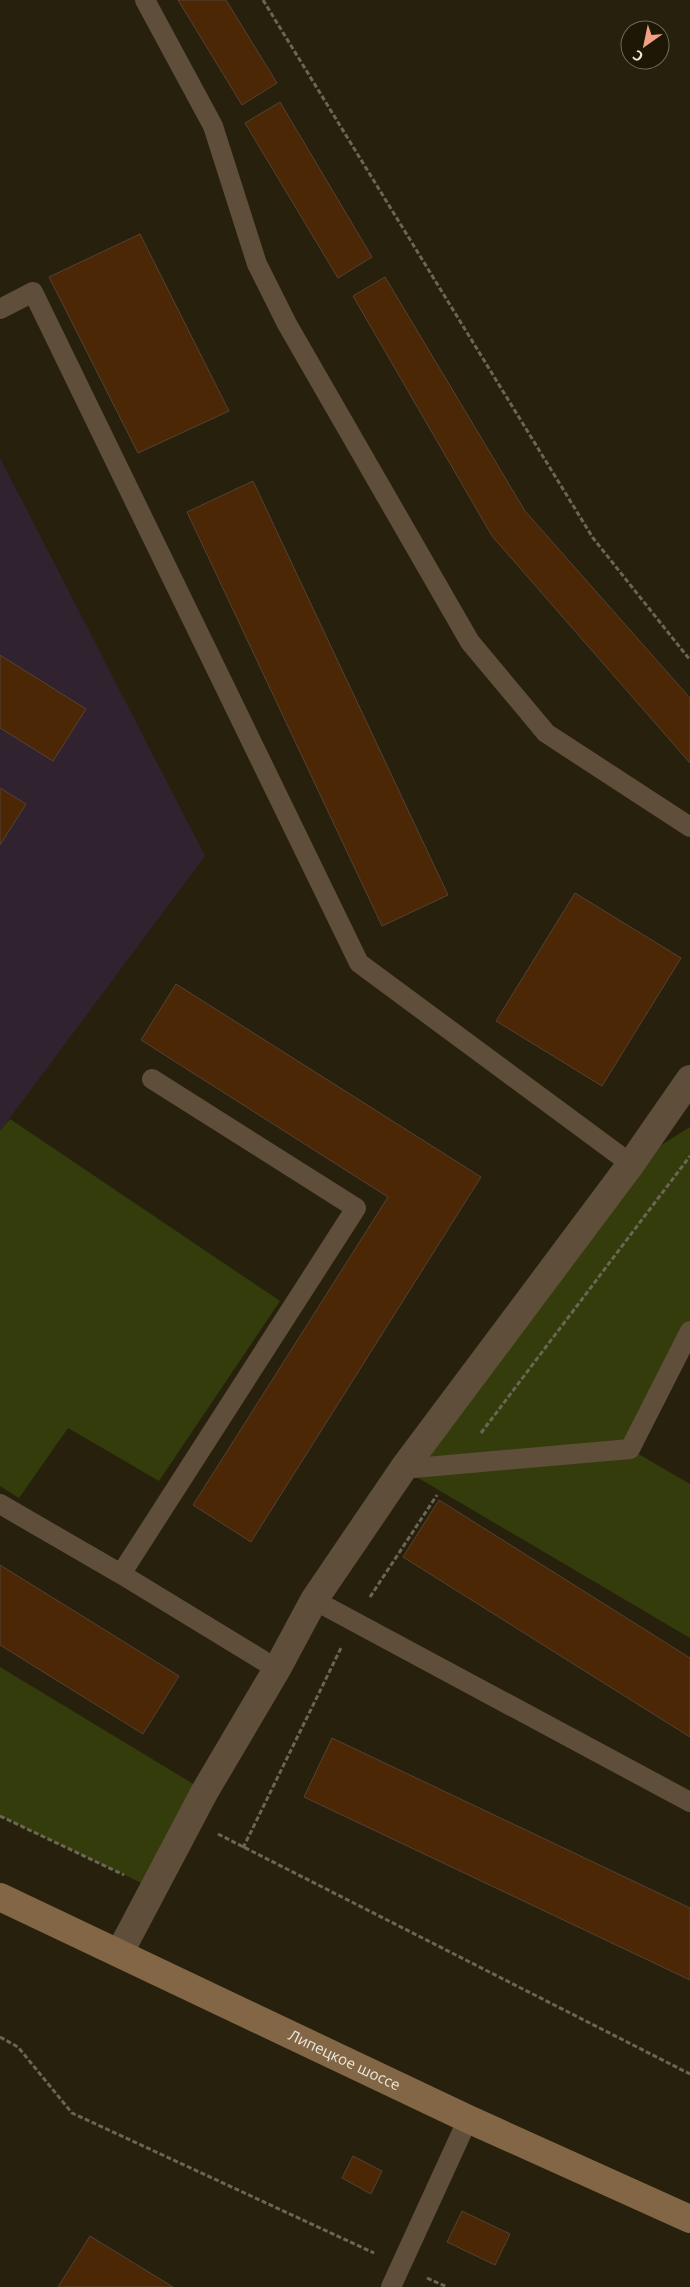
<svg xmlns="http://www.w3.org/2000/svg" width="690" height="2287" viewBox="0 0 690 2287" font-family="'Open Sans',sans-serif">
	<style>
		.education { fill: #30232f }
		.green { fill: #353c0b }
		.building { fill: #4c2705; stroke: #544235 }
		.lines { fill: none; stroke-linecap: round; stroke-linejoin: round }
		.path { stroke: #6b6554; stroke-width: 3; stroke-dasharray: 5 2.5; stroke-linecap: butt }
		.service { stroke: #5f4e39; stroke-width: 20 }
		.minor { stroke: #5f4e39; stroke-width: 28 }
		.secondary { stroke: #826645; stroke-width: 28 }
		.labels { text-anchor: middle; stroke-width: 4; stroke-linejoin: round; paint-order: stroke }
		.street-label { font-size: 15px; fill: #ece7dc; stroke: #1d1705 }
	</style>
	<rect width="100%" height="100%" fill="#27200d"/>
	<path class="education" d="M0 458 205 856 0 1131Z"/>
	<path class="green" d="M10 1119 280 1301 159 1481 68 1428 19 1498 0 1486V1131Z
		M690 1127V1331L630 1449 690 1484V1638L403 1469 631 1164Z
		M0 1667 205 1791 152 1888 0 1816Z"/>
	<path class="building" d="M178 0H226L277 83 242 105Z
		M280 102 372 257 338 278 245 123Z
		M140 234 229 411 138 453 49 277Z
		M385 277 525 511 690 698V763L492 536 353 296Z
		M253 481 448 895 382 926 187 512Z
		M0 655 86 709 53 761 0 728Z
		M0 788 26 804 0 845Z
		M575 893 681 958 602 1086 496 1021Z
		M176 984 481 1177 251 1542 193 1505 388 1197 141 1040Z
		M439 1500 690 1658V1737L403 1557Z
		M0 1565 179 1676 143 1734 0 1645Z
		M332 1738 690 1908V1980L304 1797Z
		M353 2156 382 2171 371 2194 342 2178Z
		M462 2211 510 2234 495 2265 447 2242Z
		M90 2236 173 2287H58Z"/>
	<g class="lines">
		<path class="path" d="M263 0 593 538 690 660
			M481 1433 690 1156
			M370 1597 437 1495
			M0 1816 124 1875
			M218 1834 690 2074
			M243 1848 341 1648
			M0 2037 18 2047 72 2113 374 2253
			M427 2278 447 2287"/>
		<path class="service" d="M145 0 213 126 257 264 287 324 470 642 546 733 690 827
			M0 309 33 292 359 963 631 1164
			M403 1469 630 1449 690 1331
			M0 1504 121 1574 277 1669
			M121 1574 356 1208 152 1079
			M314 1600 690 1802
			M391 2287 468 2119"/>
		<path class="minor" d="M120 1952 205 1791 277 1669 314 1600 403 1469 631 1164 690 1079"/>
		<path class="secondary" id="s1" d="M0 1897 468 2119 690 2219"/>
	</g>
	<g class="labels">
		<g class="street-label">
			<text dy="5" stroke="none"><textPath href="#s1" startOffset="381">Липецкое шоссе</textPath></text>
		</g>
	</g>
	<g transform="translate(645 45) rotate(213)"><circle r="24" fill="#1d1705" stroke="#706a5b"/>
	<path d="M0-4L9 19L0 12L-9 19Z" fill="#f3a082"/>
	<text y="-8" font-size="14" font-weight="bold" text-anchor="middle" fill="#ece7dc">С</text>
	</g>
</svg>
